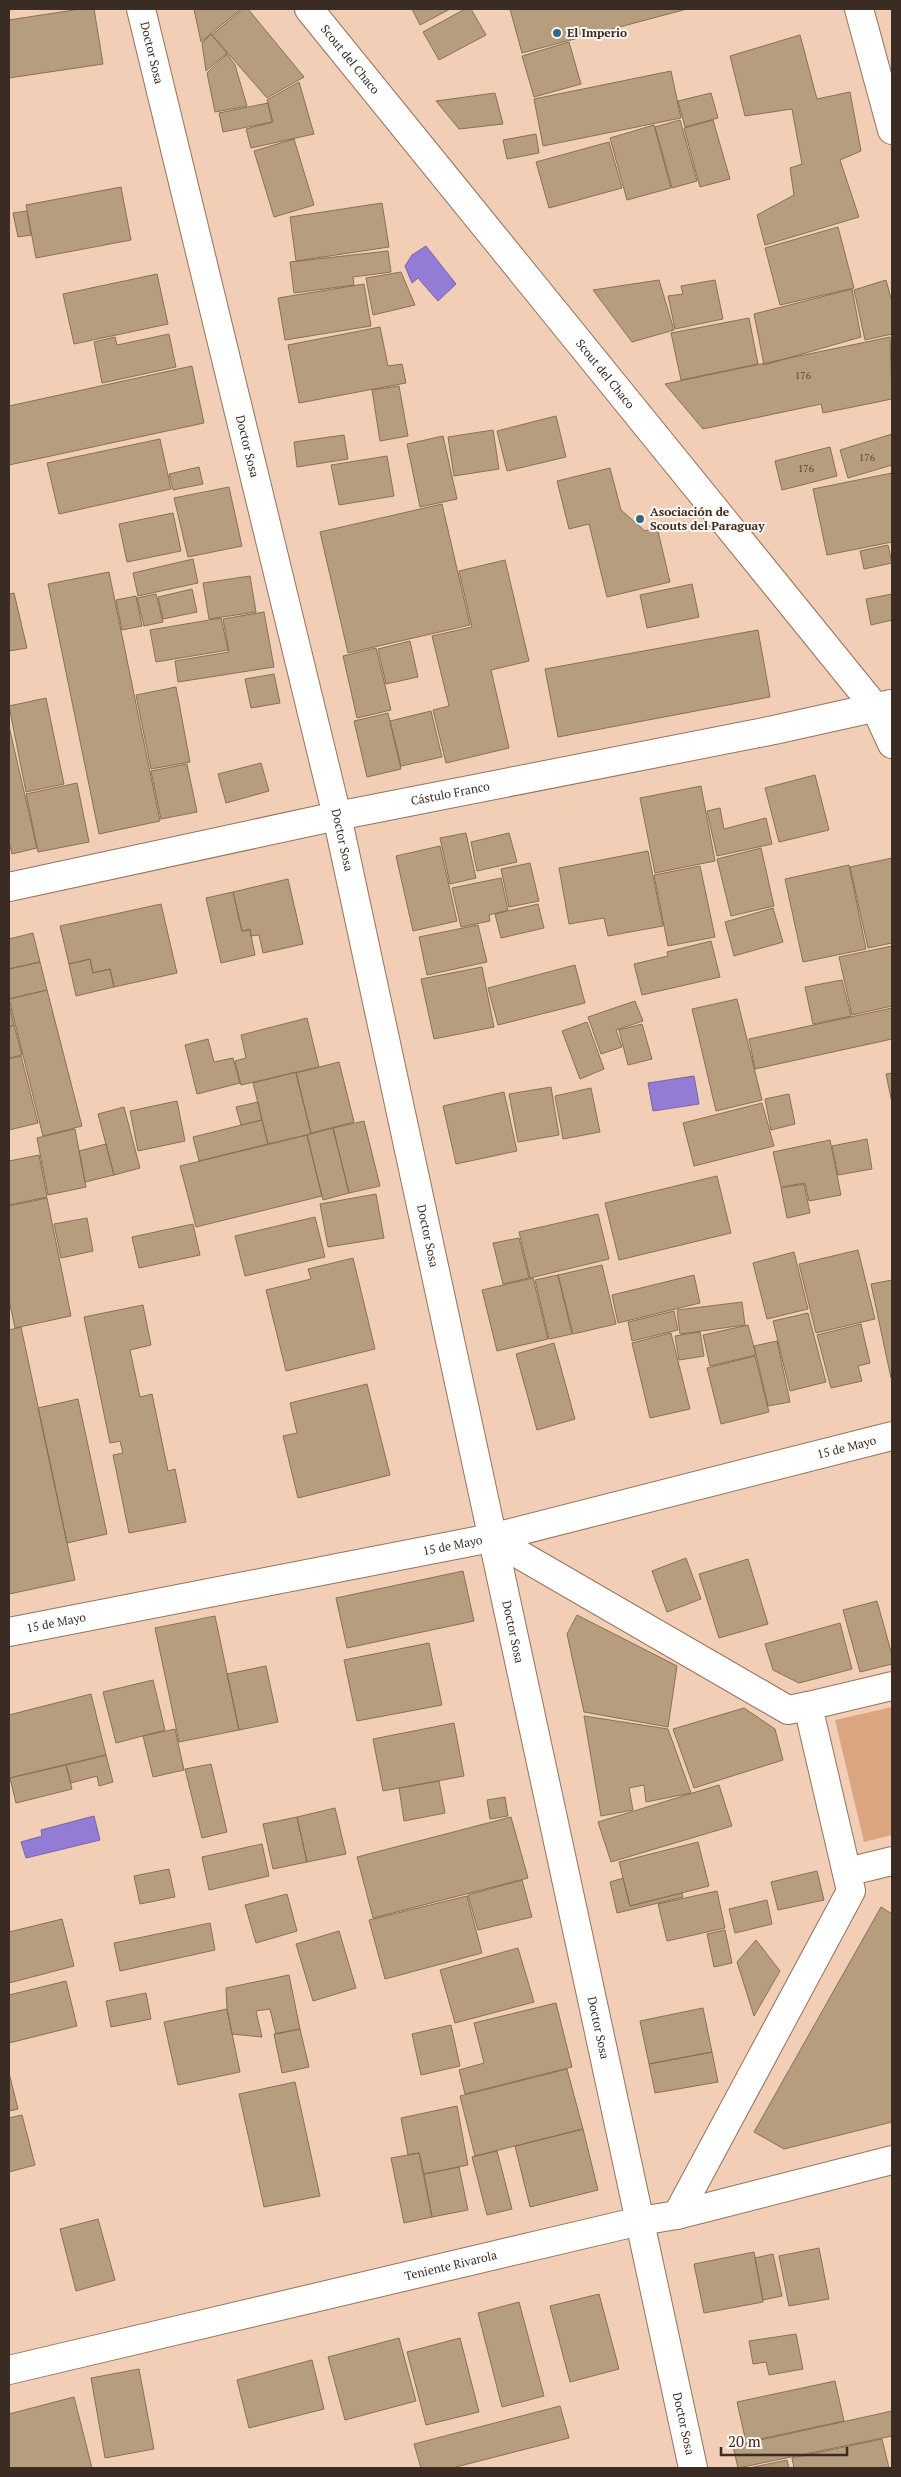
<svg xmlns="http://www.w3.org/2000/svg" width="901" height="2477" viewBox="0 0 901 2477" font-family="'PT Serif',serif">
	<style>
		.green { fill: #dba581 }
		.water { fill: #937cd6; stroke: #7864a0 }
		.building { fill: #b59d7d; stroke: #887153 }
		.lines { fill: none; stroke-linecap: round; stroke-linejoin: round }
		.minor-casing { stroke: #94735d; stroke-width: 30 }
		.minor { stroke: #fff; stroke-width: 28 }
		.poi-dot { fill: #336884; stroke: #fdf6f1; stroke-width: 2 }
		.labels { text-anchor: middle; stroke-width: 4; stroke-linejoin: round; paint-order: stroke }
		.number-label { font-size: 10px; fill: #59483a }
		.poi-label { font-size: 12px; font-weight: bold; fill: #3a2c23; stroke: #fdf6f1; text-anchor: start }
		.street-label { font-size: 12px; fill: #3a2c23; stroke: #fdf6f1 }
	</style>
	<rect width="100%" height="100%" fill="#f3ceb6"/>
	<path class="green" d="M892 1707V1835L864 1842 835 1720Z"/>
	<path class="water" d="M426 246 456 284 438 301 418 278 412 283 405 266 412 255Z
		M694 1076 699 1104 653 1111 648 1083Z
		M94 1816 100 1840 26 1858 21 1842 42 1836 41 1830Z"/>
	<path class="building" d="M80 9H94L103 64 9 78V20Z
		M194 9H241L201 42Z
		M243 9H248L304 77 267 98 212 35Z
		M412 9H450L420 25Z
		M465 9H471L486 35 439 60 423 32Z
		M510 9H687L522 53Z
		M211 34 227 53 206 71 202 43Z
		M800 35 817 99 850 92 861 151 840 160 859 217 765 245 757 215 794 195 790 168 802 164 792 109 745 116 730 56Z
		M569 42 581 84 534 97 522 56Z
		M227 54 235 65 247 106 215 112 207 73Z
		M671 71 681 118 543 146 534 99Z
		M299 82 314 134 251 148 246 129 273 122 267 100Z
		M495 93 503 124 459 129 436 101Z
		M711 93 718 118 685 127 678 101Z
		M268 103 272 122 223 132 219 113Z
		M680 120 697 181 672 188 655 127Z
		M713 120 730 179 700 187 684 128Z
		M654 125 671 188 627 200 610 138Z
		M536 134 539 153 507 159 503 140Z
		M294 139 314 205 274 217 254 151Z
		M609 142 622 188 549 208 536 162Z
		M121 187 131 240 36 258 26 205Z
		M382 203 389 247 296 261 290 217Z
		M27 211 31 235 18 237 13 213Z
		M838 227 854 288 780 305 765 248Z
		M388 251 391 272 353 277 354 285 294 293 290 262Z
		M401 272 415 305 373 315 366 278Z
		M157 274 168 324 74 344 63 294Z
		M659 280 674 330 632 342 593 290Z
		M715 280 723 319 675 329 668 296 683 294 681 286Z
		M886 280 892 302V334L865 340 854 290Z
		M364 284 371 326 285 340 278 298Z
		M852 289 861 337 764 365 754 314Z
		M749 318 758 364 681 380 671 333Z
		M380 327 388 366 402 364 406 383 299 403 288 345Z
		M169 334 176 367 102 383 94 342 115 337 117 345Z
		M890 337 892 399 823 413 821 404 703 429 665 384Z
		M192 366 204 423 9 465V406Z
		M399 386 408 436 380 441 372 390Z
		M556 416 566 457 507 471 497 431Z
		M493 430 499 469 454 476 448 437Z
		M892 434V465L848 478 840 450Z
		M344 435 348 459 297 467 294 442Z
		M443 436 457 499 420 507 407 444Z
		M160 439 171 489 59 514 47 463Z
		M830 447 837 476 782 490 775 461Z
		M387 456 394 496 339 505 331 465Z
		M199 467 203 484 173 490 169 474Z
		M610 468 621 510 645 531 657 527 670 582 607 597 589 524 569 529 557 481Z
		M892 473V542L827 555 813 489Z
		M229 487 242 546 188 557 174 498Z
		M442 504 470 625 348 653 320 532Z
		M173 513 181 551 127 562 119 524Z
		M888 545 892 563 864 569 860 551Z
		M193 559 198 583 138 596 133 573Z
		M505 560 529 661 491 670 509 748 446 763 433 710 449 706 432 636 472 627 459 571Z
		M109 572 160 821 99 834 48 584Z
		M250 576 256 612 209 619 203 583Z
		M692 584 699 617 647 628 640 595Z
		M192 589 197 612 163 619 158 597Z
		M14 593 27 648 9 651V594Z
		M156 594 163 622 144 626 137 598Z
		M892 594V620L871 625 866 599Z
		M136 596 142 626 122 630 116 600Z
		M264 612 274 667 178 682 175 661 229 652 223 619Z
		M221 618 228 650 156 662 150 630Z
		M758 630 770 697 558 737 545 669Z
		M410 641 418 677 386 684 378 649Z
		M376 648 391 710 357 718 343 656Z
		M274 674 280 703 251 708 245 679Z
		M176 687 190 762 151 769 136 695Z
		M46 698 64 784 26 792 9 706Z
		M431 711 442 757 401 766 390 721Z
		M388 713 401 769 367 777 354 721Z
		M9 726 37 848 12 854 9 842Z
		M261 763 269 791 226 803 218 774Z
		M187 764 197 812 161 819 151 771Z
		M815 775 829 830 779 842 765 788Z
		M77 783 89 842 38 852 26 794Z
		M701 786 715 861 655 873 640 798Z
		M720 808 724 829 766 818 772 844 717 856 707 811Z
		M466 833 476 878 450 884 440 838Z
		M509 833 517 862 477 871 471 842Z
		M440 846 457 921 413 931 396 856Z
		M761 848 774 906 731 916 717 859Z
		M648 851 663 926 608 936 604 918 569 924 559 868Z
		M892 858V943L868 948 850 867Z
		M530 863 539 901 509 907 501 869Z
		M849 865 866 949 803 962 785 879Z
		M700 866 715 937 668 946 654 875Z
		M501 878 508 910 489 915 490 921 461 927 452 888Z
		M288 879 303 944 263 953 259 935 251 936 250 929 242 931 233 892Z
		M233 892 242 931 250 930 255 955 221 963 206 898Z
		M161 904 177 973 114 987 110 969 93 973 90 959 69 964 60 926Z
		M538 904 544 928 501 938 495 914Z
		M773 908 783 942 734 956 725 922Z
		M478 925 487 962 427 975 419 937Z
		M33 933 40 962 9 969V939Z
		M711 941 720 977 642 995 634 964 668 956 667 952Z
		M892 946V1006L852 1015 839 957Z
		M90 959 93 973 110 969 114 987 76 996 69 964Z
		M40 962 47 990 9 999V969Z
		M575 965 585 1003 498 1025 488 988Z
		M482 967 494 1027 434 1039 421 979Z
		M842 980 851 1016 813 1024 805 987Z
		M47 990 82 1126 43 1136 9 999Z
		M737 999 762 1100 716 1111 692 1009Z
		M635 1001 643 1021 616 1030 622 1047 601 1054 588 1017Z
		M9 1004 14 1025 9 1027Z
		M892 1008V1039L755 1069 749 1039Z
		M307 1018 319 1067 241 1085 235 1061 246 1058 241 1035Z
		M587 1022 604 1069 580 1079 562 1031Z
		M642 1024 652 1059 628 1065 619 1030Z
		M14 1025 22 1055 9 1058V1027Z
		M208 1039 214 1062 233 1058 240 1083 197 1094 185 1045Z
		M21 1056 38 1123 9 1130V1059Z
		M339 1062 354 1122 311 1133 296 1073Z
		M296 1072 311 1134 268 1144 253 1083Z
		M892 1073V1103L886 1074Z
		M551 1087 559 1135 518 1142 509 1094Z
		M591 1088 600 1132 563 1139 555 1096Z
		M504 1092 517 1151 456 1164 443 1106Z
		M789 1094 795 1124 771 1130 765 1099Z
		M177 1101 185 1141 138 1151 130 1111Z
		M258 1102 262 1120 241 1125 236 1107Z
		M762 1103 774 1146 694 1166 683 1123Z
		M124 1107 140 1168 114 1175 98 1114Z
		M262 1120 268 1144 199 1161 193 1137Z
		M364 1121 380 1186 349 1193 333 1128Z
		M333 1128 349 1193 323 1200 307 1135Z
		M75 1129 86 1187 48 1195 37 1138Z
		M307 1135 322 1196 196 1227 180 1166Z
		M867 1139 872 1169 838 1175 832 1146Z
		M830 1140 841 1195 809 1201 805 1183 781 1187 773 1152Z
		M106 1144 114 1175 85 1182 79 1151Z
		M39 1155 47 1197 9 1205V1161Z
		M717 1176 731 1233 619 1260 605 1203Z
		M804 1184 810 1213 787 1218 781 1188Z
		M376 1194 384 1238 328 1247 320 1204Z
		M47 1198 71 1316 15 1328 9 1300V1206Z
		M598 1214 609 1259 530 1278 519 1232Z
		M315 1217 325 1257 245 1276 235 1236Z
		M87 1218 93 1251 61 1258 54 1224Z
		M193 1224 200 1255 139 1268 132 1237Z
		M519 1238 529 1278 503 1284 493 1243Z
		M858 1250 875 1319 816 1333 799 1264Z
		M794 1252 808 1309 767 1319 753 1263Z
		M353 1258 375 1349 286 1371 266 1290 311 1279 308 1269Z
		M602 1265 616 1324 573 1334 558 1275Z
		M558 1275 572 1334 549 1339 535 1280Z
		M694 1275 700 1303 618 1323 612 1295Z
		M533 1278 548 1339 497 1351 482 1290Z
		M892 1280V1378H891L871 1284Z
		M742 1302 745 1325 680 1334 677 1310Z
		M143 1305 151 1345 130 1350 140 1397 152 1394 168 1471 175 1469 186 1522 129 1533 113 1455 123 1453 120 1441 110 1443 84 1317Z
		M674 1311 678 1330 632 1341 628 1322Z
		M808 1313 826 1382 790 1391 773 1321Z
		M861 1324 870 1363 858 1366 862 1381 831 1388 817 1335Z
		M748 1325 756 1355 710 1366 703 1335Z
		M21 1327 75 1580 9 1594V1330Z
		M700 1332 704 1356 679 1360 675 1336Z
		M671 1333 690 1409 650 1418 632 1343Z
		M777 1341 790 1402 768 1406 754 1346Z
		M554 1343 575 1419 537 1430 516 1354Z
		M755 1356 769 1412 721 1424 707 1368Z
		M367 1384 390 1475 298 1498 283 1436 297 1433 290 1403Z
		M78 1399 107 1534 67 1543 38 1408Z
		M686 1558 701 1599 667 1612 652 1571Z
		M748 1559 768 1624 719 1638 699 1574Z
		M463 1571 474 1621 347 1648 336 1598Z
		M877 1601 892 1655V1664L860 1672 843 1610Z
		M577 1615 677 1666 668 1727 584 1712 567 1634Z
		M215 1616 239 1730 179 1742 155 1628Z
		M840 1623 852 1669 799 1683 773 1670 765 1644Z
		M429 1643 442 1705 357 1721 344 1660Z
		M266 1666 278 1722 239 1730 227 1674Z
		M153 1680 165 1730 116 1743 103 1692Z
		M91 1694 106 1755 9 1778V1715Z
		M744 1708 775 1729 783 1760 694 1788 673 1729Z
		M584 1716 668 1729 691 1793 646 1802 644 1785 629 1788 633 1810 601 1816Z
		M454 1723 464 1776 383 1791 373 1739Z
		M175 1729 184 1770 153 1777 143 1736Z
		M106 1755 113 1782 99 1786 97 1776 71 1783 66 1765Z
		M211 1764 227 1832 202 1838 185 1769Z
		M66 1765 72 1789 16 1803 10 1778Z
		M439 1781 445 1813 404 1821 399 1788Z
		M719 1785 732 1826 611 1862 598 1822Z
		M505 1797 508 1816 490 1819 487 1800Z
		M335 1808 346 1854 307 1862 297 1817Z
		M297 1817 307 1862 273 1869 263 1824Z
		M511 1817 528 1878 373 1918 357 1857Z
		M698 1842 709 1886 630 1906 619 1862Z
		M262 1844 269 1876 209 1890 202 1857Z
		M169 1869 175 1897 140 1904 134 1876Z
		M817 1871 824 1900 778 1910 771 1882Z
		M623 1878 630 1906 682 1893 683 1897 617 1913 610 1882Z
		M522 1880 532 1917 478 1930 468 1895Z
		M717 1891 725 1928 667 1941 658 1904Z
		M287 1894 297 1931 256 1943 245 1905Z
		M467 1896 482 1953 385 1979 369 1920Z
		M767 1900 772 1924 735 1933 729 1909Z
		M881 1907 892 1914V2122L784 2149 754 2132Z
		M62 1919 74 1966 9 1983V1932Z
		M210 1923 215 1950 120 1971 114 1943Z
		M725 1930 732 1963 714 1967 707 1934Z
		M339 1931 356 1988 313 2001 296 1944Z
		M756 1940 780 1971 754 2016 737 1962Z
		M518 1948 534 2002 455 2023 440 1970Z
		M289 1975 300 2029 276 2034 270 2009 256 2011 262 2037 232 2034 227 2009 226 1988Z
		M66 1981 77 2026 9 2043V1995Z
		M146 1993 151 2019 111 2027 106 2001Z
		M556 2003 572 2067 465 2094 459 2070 484 2063 474 2023Z
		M703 2008 712 2052 649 2064 640 2021Z
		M227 2009 240 2072 178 2085 164 2022Z
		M451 2025 460 2066 421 2075 412 2034Z
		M300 2029 309 2067 282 2073 274 2034Z
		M712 2052 718 2082 655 2093 649 2064Z
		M567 2069 583 2129 475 2156 460 2096Z
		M9 2073 18 2109 9 2111Z
		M295 2082 320 2196 264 2207 239 2094Z
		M457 2106 468 2165 424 2174 419 2153 408 2155 401 2118Z
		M22 2115 35 2165 9 2172V2118Z
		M583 2129 598 2190 530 2207 515 2146Z
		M497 2151 512 2209 487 2215 472 2157Z
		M419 2153 432 2217 404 2223 391 2158Z
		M459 2167 468 2210 432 2217 424 2174Z
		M98 2219 115 2280 76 2291 60 2229Z
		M819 2248 829 2299 789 2306 779 2256Z
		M754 2252 763 2302 704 2313 694 2264Z
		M773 2254 782 2296 763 2300 755 2258Z
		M599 2294 619 2369 570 2382 550 2306Z
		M519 2302 544 2396 502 2407 478 2313Z
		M796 2334 803 2369 769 2375 766 2362 753 2364 749 2341Z
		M399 2338 416 2401 345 2420 328 2357Z
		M460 2338 479 2412 426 2425 407 2352Z
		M312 2360 324 2409 249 2428 237 2380Z
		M139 2369 154 2449 105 2458 91 2378Z
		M835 2381 844 2421 746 2442 737 2402Z
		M74 2397 92 2468H9V2414Z
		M560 2406 569 2438 452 2468H421L414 2444Z
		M892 2411V2436L738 2468 733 2446Z
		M882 2439 889 2468H794L792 2458Z
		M787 2460 789 2468H749Z"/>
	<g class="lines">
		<defs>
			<g id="minor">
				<path id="s1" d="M141 9 337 816 693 2468"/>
				<path id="s2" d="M309 9 875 707 892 744"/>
				<path d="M859 9 892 130"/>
				<path id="s3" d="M9 887 337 816 774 730 891 704"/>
				<path d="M491 1538 788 1710 808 1706"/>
				<path id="s4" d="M9 1632 491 1538 892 1436"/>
				<path d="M847 1872 892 1861"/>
				<path d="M677 2215 851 1891 808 1706 892 1686"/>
				<path id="s5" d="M9 2370 640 2221 677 2215 892 2160"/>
			</g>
		</defs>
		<use href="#minor" class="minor-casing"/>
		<use href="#minor" class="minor"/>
	</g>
	<g class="poi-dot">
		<circle cx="557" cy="33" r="5"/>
		<circle cx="640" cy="519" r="5"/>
	</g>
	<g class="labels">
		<g class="number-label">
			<text x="803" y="379">176</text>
			<text x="867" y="461">176</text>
			<text x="806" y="472">176</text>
		</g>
		<g class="poi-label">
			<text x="567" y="37">El Imperio</text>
			<text x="650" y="516">Asociación de<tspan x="650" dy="14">Scouts del Paraguay</tspan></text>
		</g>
		<g class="street-label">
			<text dy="4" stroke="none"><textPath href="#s1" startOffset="45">Doctor Sosa</textPath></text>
			<text dy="4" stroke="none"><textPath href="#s2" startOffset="65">Scout del Chaco</textPath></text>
			<text dy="4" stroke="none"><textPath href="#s2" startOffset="470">Scout del Chaco</textPath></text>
			<text dy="4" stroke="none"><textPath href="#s1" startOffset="450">Doctor Sosa</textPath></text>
			<text dy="4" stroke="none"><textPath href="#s3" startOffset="451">Cástulo Franco</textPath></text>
			<text dy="4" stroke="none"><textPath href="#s1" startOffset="855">Doctor Sosa</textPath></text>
			<text dy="4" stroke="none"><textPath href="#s1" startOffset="1260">Doctor Sosa</textPath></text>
			<text dy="4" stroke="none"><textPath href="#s4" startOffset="858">15 de Mayo</textPath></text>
			<text dy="4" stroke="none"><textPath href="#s4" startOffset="452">15 de Mayo</textPath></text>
			<text dy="4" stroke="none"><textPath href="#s4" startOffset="48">15 de Mayo</textPath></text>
			<text dy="4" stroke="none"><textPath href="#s1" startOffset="1665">Doctor Sosa</textPath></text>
			<text dy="4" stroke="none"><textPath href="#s1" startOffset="2070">Doctor Sosa</textPath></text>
			<text dy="4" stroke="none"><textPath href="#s5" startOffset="454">Teniente Rivarola</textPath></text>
			<text dy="4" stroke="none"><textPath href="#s1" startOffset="2475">Doctor Sosa</textPath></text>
		</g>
	</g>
	<rect width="901" height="2477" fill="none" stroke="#3a2c23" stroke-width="20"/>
	<path d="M721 2447v8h126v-8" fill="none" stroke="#3a2c23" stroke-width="2.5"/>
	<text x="728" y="2447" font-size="15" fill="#3a2c23" stroke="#fdf6f1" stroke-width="4" paint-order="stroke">20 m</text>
</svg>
